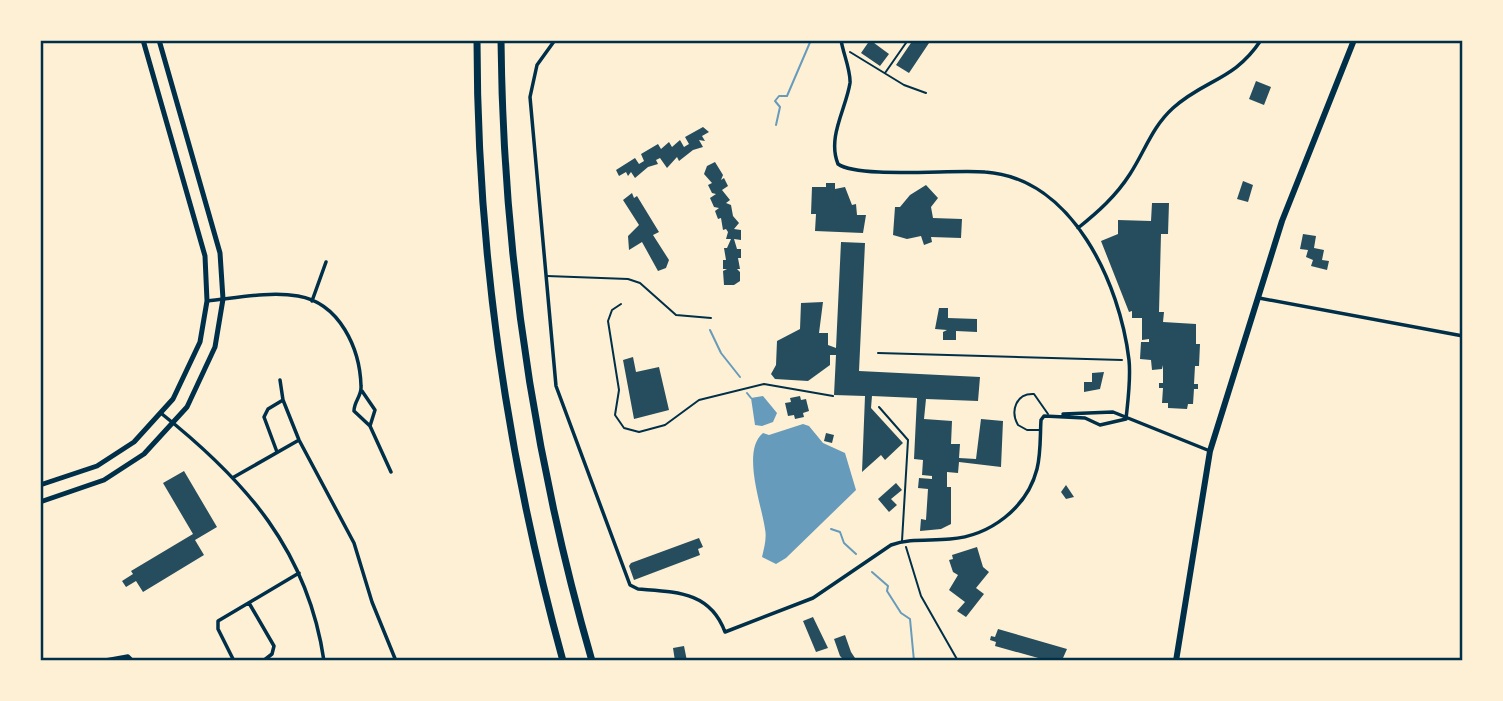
<svg xmlns="http://www.w3.org/2000/svg" width="1503" height="701" viewBox="0 0 1503 701" font-family="Georgia,serif">
	<style>
		.water { fill: #669bbc }
		.lines { fill: none; stroke-linecap: round; stroke-linejoin: round }
		.stream { stroke: #669bbc; stroke-width: 2 }
		.building { fill: #264d5e }
		.path { stroke: #003049; stroke-width: 2 }
		.service { stroke: #003049; stroke-width: 2 }
		.minor { stroke: #003049; stroke-width: 3.5 }
		.secondary { stroke: #003049; stroke-width: 5 }
		.primary { stroke: #003049; stroke-width: 6 }
		.motorway { stroke: #003049; stroke-width: 7 }
		.neatline { fill: none; stroke: #003049; stroke-width: 2.5 }
	</style>
	<rect width="100%" height="100%" fill="#fdf0d5"/>
	<path class="water" d="M763 396 777 413 773 422 762 426 755 425 751 398Z
		M803 424 809 426 823 443 845 453 856 490 786 558 776 564 762 557C764 548 767 538 765 529 762 506 741 451 763 433L769 435Z"/>
	<g class="lines">
		<path class="stream" d="M776 125 780 107 775 101 779 96H787L811 40
			M710 330 721 353 740 377
			M747 393 751 398
			M831 529 840 532 844 543 856 554
			M872 572 888 586 887 591 901 613 910 619 914 661"/>
	</g>
	<path class="building" d="M870 40 889 54 880 66 861 53Z
		M913 40H931L909 73 896 65Z
		M1256 81 1271 87 1264 105 1249 99Z
		M703 127 709 132 702 136 705 141 699 140 703 147 693 150 679 161 677 157 667 168 660 158 656 160 658 164 648 167 635 178 631 172 628 176 626 172 619 176 616 170 635 158 639 164 644 161 641 154 658 144 661 149 669 142 672 147 680 140 684 147 689 144 685 137Z
		M715 162 723 175 721 180 724 178 728 186 722 190 730 200 726 203 731 205 733 216 739 223 734 229 741 230V240L734 239 737 249H741V258H738L740 269H737L740 272V281L734 285H724L723 271 727 269H723V260H726L724 248H727L731 239H726L728 232 726 229 723 230 721 218 718 219 715 211 719 208 714 207 710 198 716 194 712 193 708 185 712 183 704 174 707 166Z
		M1243 181 1253 185 1248 202 1237 199Z
		M826 183H835V189L845 187 852 205 856 204 857 215H866L863 233 815 231 816 214H811L812 187H826Z
		M926 185 938 198 931 207 933 218 962 219 961 238 931 237 932 242 924 245 921 236 907 239 893 235 895 207H900L910 195Z
		M632 193 634 198 637 196 659 232 653 235 669 260 666 268 658 271 642 242 629 250 628 236 639 225 623 200Z
		M1152 203H1169L1168 234H1161L1159 312H1164L1163 322 1196 324V344H1200L1199 366H1195L1194 384H1198V389H1194L1193 404H1188L1187 409 1168 408V403H1162L1163 388H1159V383H1163V365L1162 369 1152 370 1151 360 1140 359 1141 342H1149V339L1142 340V318H1132V311L1129 312 1101 241 1118 234V220L1151 221Z
		M1303 234 1316 236 1314 248 1324 250 1322 260 1329 261 1327 270 1311 266 1313 260 1306 257 1308 250 1300 249Z
		M841 242 865 243 859 371 980 377 978 401 926 399 924 419 952 421 951 444H960L959 458 976 459 981 419 1003 421 1001 467 959 462 958 473 947 472V487H951V524L941 529 920 531 921 519 926 520 928 489 918 488 919 478 932 479V476L922 475 923 460 914 459 917 398 872 396 871 408 903 443 885 460 881 455 862 472 865 396 834 395 836 355H830V365L808 381 775 379 771 374 776 365 777 341 800 329 801 303 823 302 819 333H828V345L836 348Z
		M939 308H948V318L977 319V332L956 331V340H943V332L947 330 935 329Z
		M633 357 636 372 659 367 669 410 634 419 623 360Z
		M1104 372 1100 389 1084 392V382H1092V373Z
		M800 396 801 400 806 399 809 411 803 413 804 417 795 419 794 415 788 416 785 403 791 402 790 398Z
		M826 433 834 435 832 443 824 441Z
		M184 471 217 527 195 540 204 555 143 592 136 581 126 587 122 581 133 574 131 571 193 534 163 483Z
		M896 483 902 490 891 499 897 505 889 512 878 499Z
		M1066 485 1074 497 1066 499 1061 492Z
		M699 538 703 547 698 549 700 555 634 580 629 566 631 563Z
		M977 547 983 567 989 572 976 588 984 594 966 617 957 611 965 602 949 590 958 575 953 572 949 560 953 559 952 555Z
		M813 617 828 648 816 652 803 621Z
		M998 629 1067 649 1063 658 1071 661H1049L995 646 996 642 990 640 991 636 995 637Z
		M845 635 851 652 857 661H845L840 656 834 639Z
		M684 646 687 661H675L673 648Z"/>
	<g class="lines">
		<path class="path" d="M850 52 904 85 926 93
			M885 73 908 40
			M878 353 1122 360
			M906 547 921 596 958 661"/>
		<path class="service" d="M547 276 628 279 640 283 676 315 711 318
			M621 304 612 310 608 321 619 390 615 415 624 428 639 432 665 425 699 400 764 384 833 396
			M879 407 908 440 902 541
			M1040 430H1027L1018 425C1010 411 1016 393 1034 394L1048 414"/>
		<path class="minor" d="M555 40 537 65 530 97 556 386 630 585 638 589C675 592 710 591 725 632L813 598 891 545C910 538 930 541 950 539 990 536 1027 508 1037 469 1041 453 1040 436 1041 420L1044 416 1085 418 1100 425 1126 419
			M841 40C843 53 851 71 850 83 846 109 827 137 838 164 859 179 955 169 985 172 1073 178 1120 284 1129 360 1131 379 1128 400 1126 419
			M1078 228C1098 212 1116 196 1130 174 1145 151 1152 127 1173 108 1205 79 1234 81 1261 40
			M1259 298 1463 336
			M207 301C236 298 270 291 298 296 340 303 360 349 361 386 362 396 354 401 354 411L370 426 391 472
			M312 301 326 262
			M280 380 283 400 299 440 354 543 372 602 396 661
			M362 391 375 410 370 426
			M162 414C246 481 308 551 324 661
			M1063 414 1113 412 1210 451
			M277 452 264 417 268 409 283 400
			M234 477 299 440
			M249 603 274 646 272 654 263 661
			M100 661 128 656 133 661
			M234 661 218 629V621L299 573"/>
		<path class="secondary" d="M40 485 97 466 134 442 173 399 200 342 207 301 205 256 143 40
			M40 502 104 480 144 454 187 407 215 347 223 299 220 253 159 40"/>
		<path class="primary" d="M1176 661 1210 451 1282 221 1354 40"/>
		<path class="motorway" d="M477 40C477 251 507 458 563 661
			M501 40C503 249 534 460 592 661"/>
	</g>
	<rect width="1503" height="701" fill="none" stroke="#fdf0d5" stroke-width="84"/>
	<rect x="42" y="42" width="1419" height="617" class="neatline"/>
</svg>
